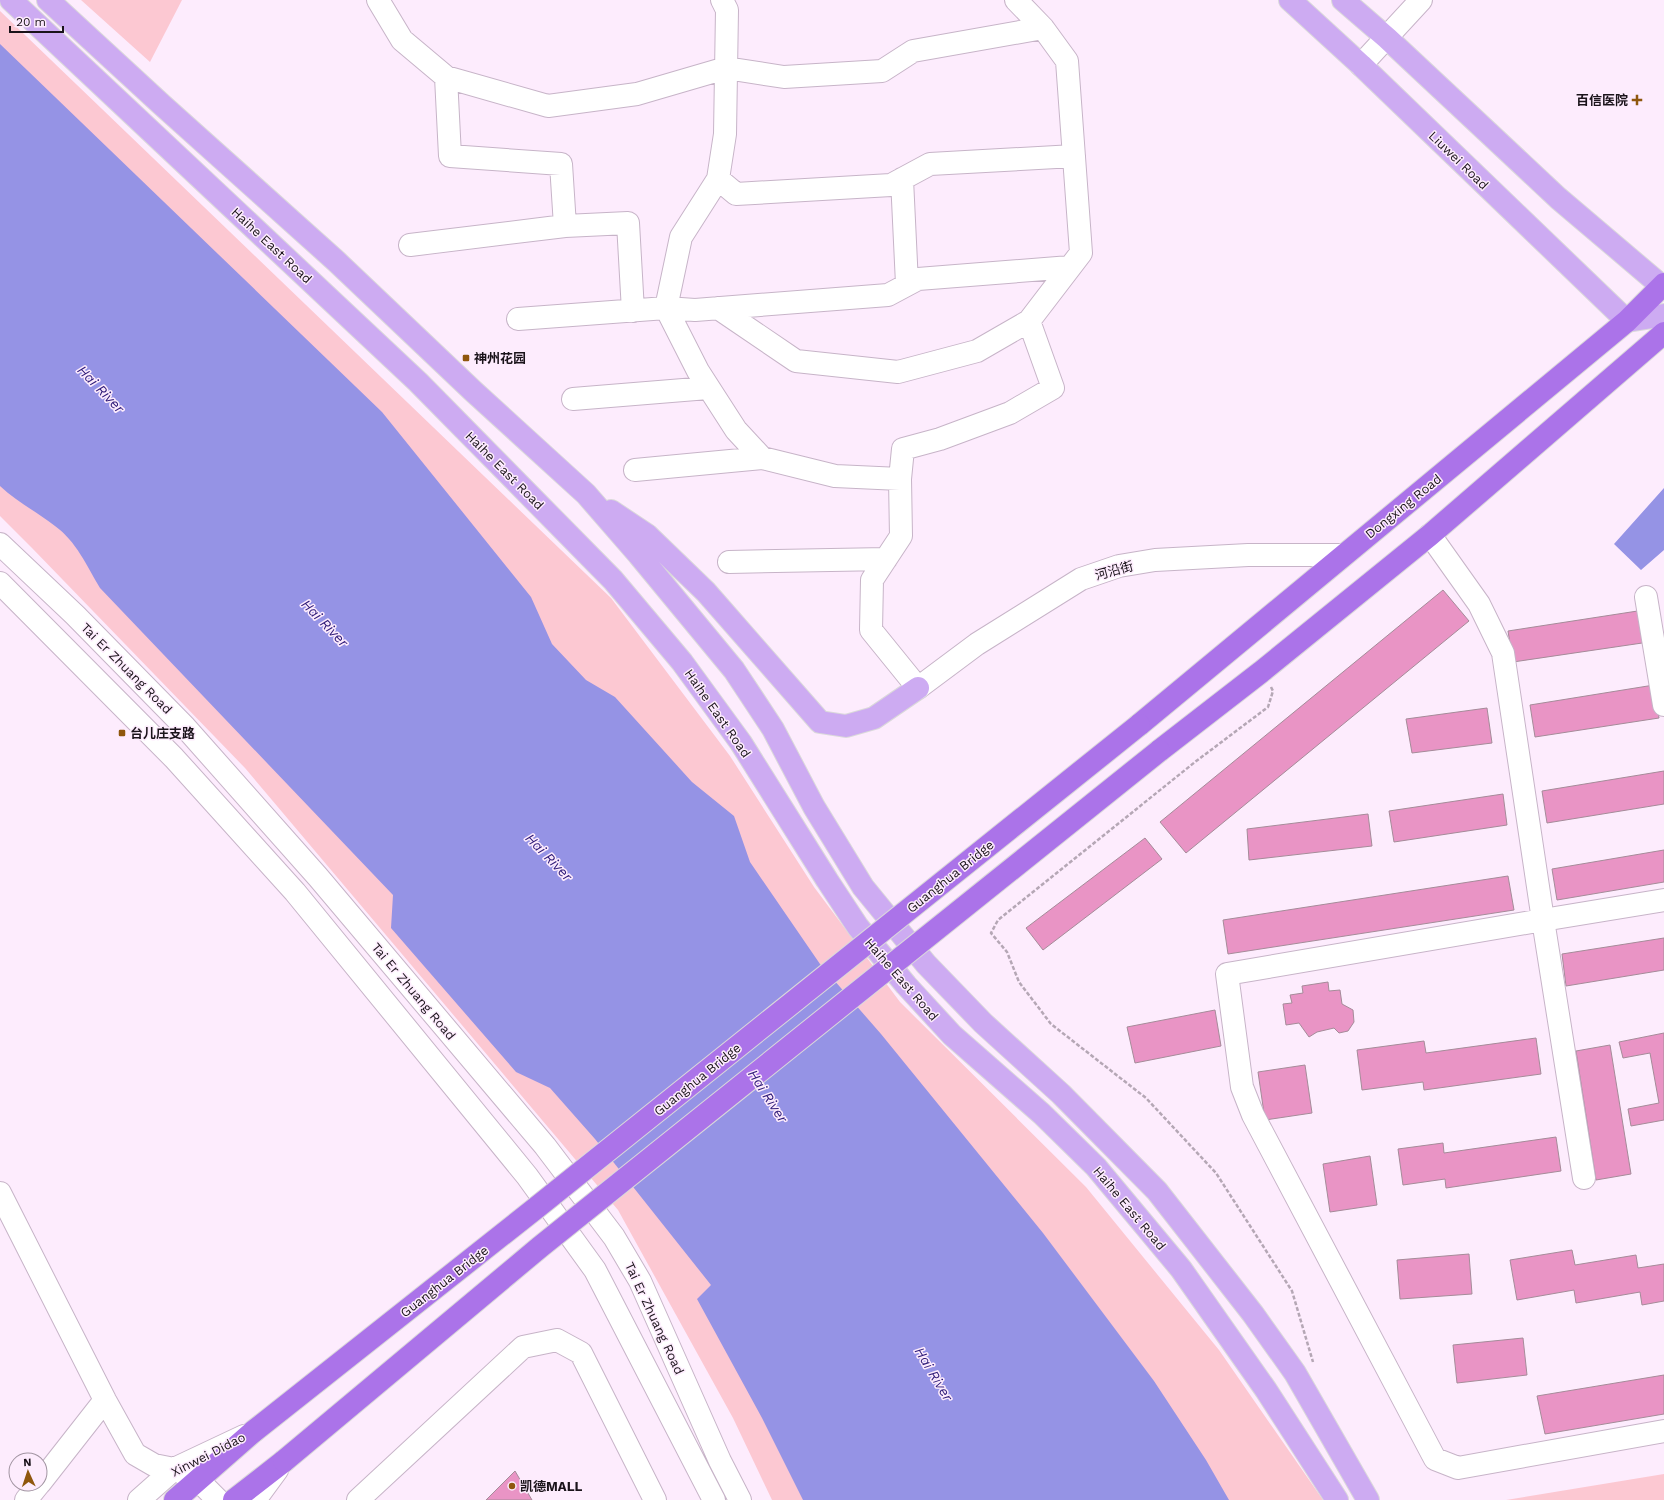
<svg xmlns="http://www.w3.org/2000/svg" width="1664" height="1500" viewBox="0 0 1664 1500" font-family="'Work Sans','Noto Sans SC',sans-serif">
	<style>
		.green { fill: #fcc8d2 }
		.water { fill: #9593e5 }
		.building { fill: #e994c5; stroke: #a58b99 }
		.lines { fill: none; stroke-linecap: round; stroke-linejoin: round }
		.minor-casing { stroke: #c7b4c8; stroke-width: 24 }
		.major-casing { stroke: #dad9da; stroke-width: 24 }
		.highway-casing { stroke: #dad9da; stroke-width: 24 }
		.path { stroke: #b5a7b5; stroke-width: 2.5; stroke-dasharray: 4 2; stroke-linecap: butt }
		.minor { stroke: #fff; stroke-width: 22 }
		.major { stroke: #cdabf2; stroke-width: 22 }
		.highway { stroke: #ab73e9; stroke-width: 22 }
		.highway-bridge-casing { stroke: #dad9da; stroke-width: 24; stroke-linecap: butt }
		.highway-bridge { stroke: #ab73e9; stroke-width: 22 }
		.poi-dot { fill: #8f570d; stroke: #fdecfd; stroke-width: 1.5 }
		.labels { text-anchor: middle; stroke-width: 3; stroke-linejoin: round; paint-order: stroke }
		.poi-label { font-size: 13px; font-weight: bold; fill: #1a131a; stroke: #fdecfd; text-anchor: start }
		.street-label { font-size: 13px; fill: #1a131a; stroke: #fdecfd }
		.water-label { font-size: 14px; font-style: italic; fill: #2e1a78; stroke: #fdecfd }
	</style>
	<rect width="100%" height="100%" fill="#fdecfd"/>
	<path class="green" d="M81 0H182L150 62Z
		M0 11 611 598 730 756 814 887 900 1002 1086 1187 1219 1350 1323 1500H772L733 1418 618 1210 245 768 32 548 0 516Z
		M1664 1474V1500H1506Z"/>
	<path class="water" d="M0 44 382 412 531 597 552 644 586 680 615 697 692 782 734 816 750 862 820 964 881 1034 1043 1233 1154 1381 1206 1460 1229 1500H803L762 1418 697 1299 711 1285 595 1139 550 1088 516 1072 391 928 393 895 100 588C87 566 76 541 55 526 37 512 17 502 0 486Z
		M1664 488V550L1641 570 1614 544Z"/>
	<path class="building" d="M1443 590 1469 621 1186 853 1160 822Z
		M1644 610 1649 642 1513 662 1508 631Z
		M1654 685 1659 718 1535 737 1530 705Z
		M1487 708 1492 743 1412 753 1406 719Z
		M1664 771V804L1547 823 1542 791Z
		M1503 794 1507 825 1394 842 1389 811Z
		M1368 814 1372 846 1249 860 1247 829Z
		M1145 838 1162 859 1043 950 1026 928Z
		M1664 850V882L1557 900 1552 869Z
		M1508 876 1514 910 1228 954 1223 920Z
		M1664 938V970L1566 986 1562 954Z
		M1328 982 1329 991 1340 990 1342 1004 1353 1010 1354 1022 1348 1031 1339 1033 1334 1028 1317 1032 1309 1037 1299 1023 1286 1025 1283 1004 1292 1003 1290 995 1303 993 1302 986Z
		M1215 1010 1221 1046 1135 1063 1127 1027Z
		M1664 1033V1120L1631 1126 1628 1109 1659 1103 1650 1053 1623 1058 1619 1042Z
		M1536 1038 1541 1074 1424 1090 1423 1082 1362 1090 1357 1050 1424 1041 1426 1053Z
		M1610 1045 1631 1174 1596 1180 1576 1051Z
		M1305 1065 1312 1113 1265 1120 1258 1072Z
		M1556 1137 1561 1171 1446 1188 1445 1179 1403 1185 1398 1149 1443 1143 1444 1153Z
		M1370 1156 1377 1205 1330 1212 1323 1164Z
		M1572 1250 1575 1265 1636 1255 1638 1268 1664 1264V1301L1642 1305 1640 1292 1576 1303 1574 1290 1517 1300 1510 1260Z
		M1469 1254 1472 1294 1400 1299 1397 1260Z
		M1523 1338 1527 1375 1457 1383 1453 1345Z
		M1664 1375V1414L1545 1434 1537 1396Z
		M515 1471 532 1500H486Z"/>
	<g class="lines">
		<defs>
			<path id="minor" d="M378 0 402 40 446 77 548 106 637 94 726 68 784 77 882 71 913 51 1043 28
				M722 0 727 10 725 134 718 179 681 237 666 308 698 371 736 430 762 458 835 476 900 479 901 536 872 580 871 630 918 688 977 644 1081 579 1119 566 1155 560 1248 555H1343
				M1361 65 1421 0
				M446 77 450 156 561 164 565 226 628 223 633 311
				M718 179 736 194 891 185 930 164 1074 156
				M902 179 907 284
				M410 245 565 226
				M718 308 796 361 898 372 977 351 1029 321
				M518 319 666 308 695 310 888 295 918 279 1070 267
				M573 399 708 388
				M635 470 762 458
				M900 479 903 449 940 439 1010 413 1053 388 1029 321 1081 253 1067 61 1043 28 1016 0
				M1430 535 1479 604 1503 653 1543 920 1584 1178
				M0 544 75 615 185 727 318 877 545 1146 614 1237 640 1281 720 1461 740 1500
				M729 562 886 559
				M0 583 174 758 295 892 527 1176 595 1270 714 1500
				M1646 597 1664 705
				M1664 900 1543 920 1227 974 1242 1087 1253 1115 1435 1459 1458 1468 1664 1431
				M0 1193 105 1400 135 1454 154 1465 174 1469 199 1481 218 1500
				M40 1483 105 1400
				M26 1500 39 1484
				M139 1500 174 1469 244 1436
				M255 1500 277 1470
				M358 1500 523 1347 557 1340 581 1353 655 1500"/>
			<path id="major" d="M11 0 418 382 613 580 682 662 741 743 827 880 858 927 906 985 952 1035 1042 1114 1096 1167 1181 1269 1266 1390 1337 1500
				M48 0 161 104 336 261 473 391 586 494 639 555 734 670 773 729 814 807 863 887 926 964 983 1023 1061 1094 1157 1191 1253 1314 1295 1373 1368 1500
				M1290 0 1361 65 1627 321 1664 315
				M1343 0 1387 38 1558 198 1664 288
				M611 511 647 535 706 592 820 722 846 726 874 718 918 688"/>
			<path id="highway" d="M1139 725 1627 321 1664 284
				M1159 751 1261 672 1430 535 1664 333
				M175 1500 254 1431
				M234 1500 284 1461"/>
		</defs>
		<use href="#minor" class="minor-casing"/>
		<use href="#major" class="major-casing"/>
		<use href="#highway" class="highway-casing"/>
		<path class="path" d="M1271 687 1273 691 1268 707 1195 762 998 920 991 933 1007 952 1019 982 1051 1024 1146 1098 1216 1173 1292 1291 1313 1362"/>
		<use href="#minor" class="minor"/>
		<use href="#major" class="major"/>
		<use href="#highway" class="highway"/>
		<defs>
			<path id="highway-bridge" d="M254 1431 536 1208 1139 725
				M284 1461 540 1247 1159 751"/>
		</defs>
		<use href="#highway-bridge" class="highway-bridge-casing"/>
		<use href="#highway-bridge" class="highway-bridge"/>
	</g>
	<g class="poi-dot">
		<path d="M1635 94h4v4h4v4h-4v4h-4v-4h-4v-4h4z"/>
		<rect x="462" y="354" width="8" height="8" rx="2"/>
		<rect x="118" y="729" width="8" height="8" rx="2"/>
		<circle cx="512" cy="1486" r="4"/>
	</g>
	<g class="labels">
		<g class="poi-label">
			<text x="1628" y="105" text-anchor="end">百信医院</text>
			<text x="474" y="363">神州花园</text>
			<text x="130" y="738">台儿庄支路</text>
			<text x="520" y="1491">凯德MALL</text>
		</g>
		<g class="street-label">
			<text transform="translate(1459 160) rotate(44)" y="5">Liuwei Road</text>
			<text transform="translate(272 245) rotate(43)" y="5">Haihe East Road</text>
			<text transform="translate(505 470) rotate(45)" y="5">Haihe East Road</text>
			<text transform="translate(1403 506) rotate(-39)" y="5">Dongxing Road</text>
			<text transform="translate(1114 570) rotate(-15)" y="5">河沿街</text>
			<text transform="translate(127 668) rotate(45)" y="5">Tai Er Zhuang Road</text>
			<text transform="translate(718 713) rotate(55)" y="5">Haihe East Road</text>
			<text transform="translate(950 876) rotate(-39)" y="5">Guanghua Bridge</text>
			<text transform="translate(902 979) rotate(49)" y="5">Haihe East Road</text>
			<text transform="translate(414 991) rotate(50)" y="5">Tai Er Zhuang Road</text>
			<text transform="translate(697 1079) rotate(-39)" y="5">Guanghua Bridge</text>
			<text transform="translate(1130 1208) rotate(50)" y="5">Haihe East Road</text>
			<text transform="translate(444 1281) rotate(-38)" y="5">Guanghua Bridge</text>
			<text transform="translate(655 1318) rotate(65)" y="5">Tai Er Zhuang Road</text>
			<text transform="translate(208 1454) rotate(-27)" y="5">Xinwei Didao</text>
		</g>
		<g class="water-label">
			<text transform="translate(101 389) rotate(46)" y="5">Hai River</text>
			<text transform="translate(325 623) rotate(46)" y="5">Hai River</text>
			<text transform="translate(549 857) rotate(46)" y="5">Hai River</text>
			<text transform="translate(768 1096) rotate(57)" y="5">Hai River</text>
			<text transform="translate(934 1374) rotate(59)" y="5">Hai River</text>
		</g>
	</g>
	<g transform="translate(28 1472) rotate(357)"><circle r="19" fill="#fdecfd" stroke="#a295a2"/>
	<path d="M0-3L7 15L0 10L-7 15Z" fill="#8f570d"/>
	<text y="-6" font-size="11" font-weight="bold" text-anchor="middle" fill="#1a131a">N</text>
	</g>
	<path d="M10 26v6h53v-6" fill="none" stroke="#1a131a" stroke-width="2"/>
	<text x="16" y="26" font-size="12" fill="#1a131a" stroke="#fdecfd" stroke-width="3" paint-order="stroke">20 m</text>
</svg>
